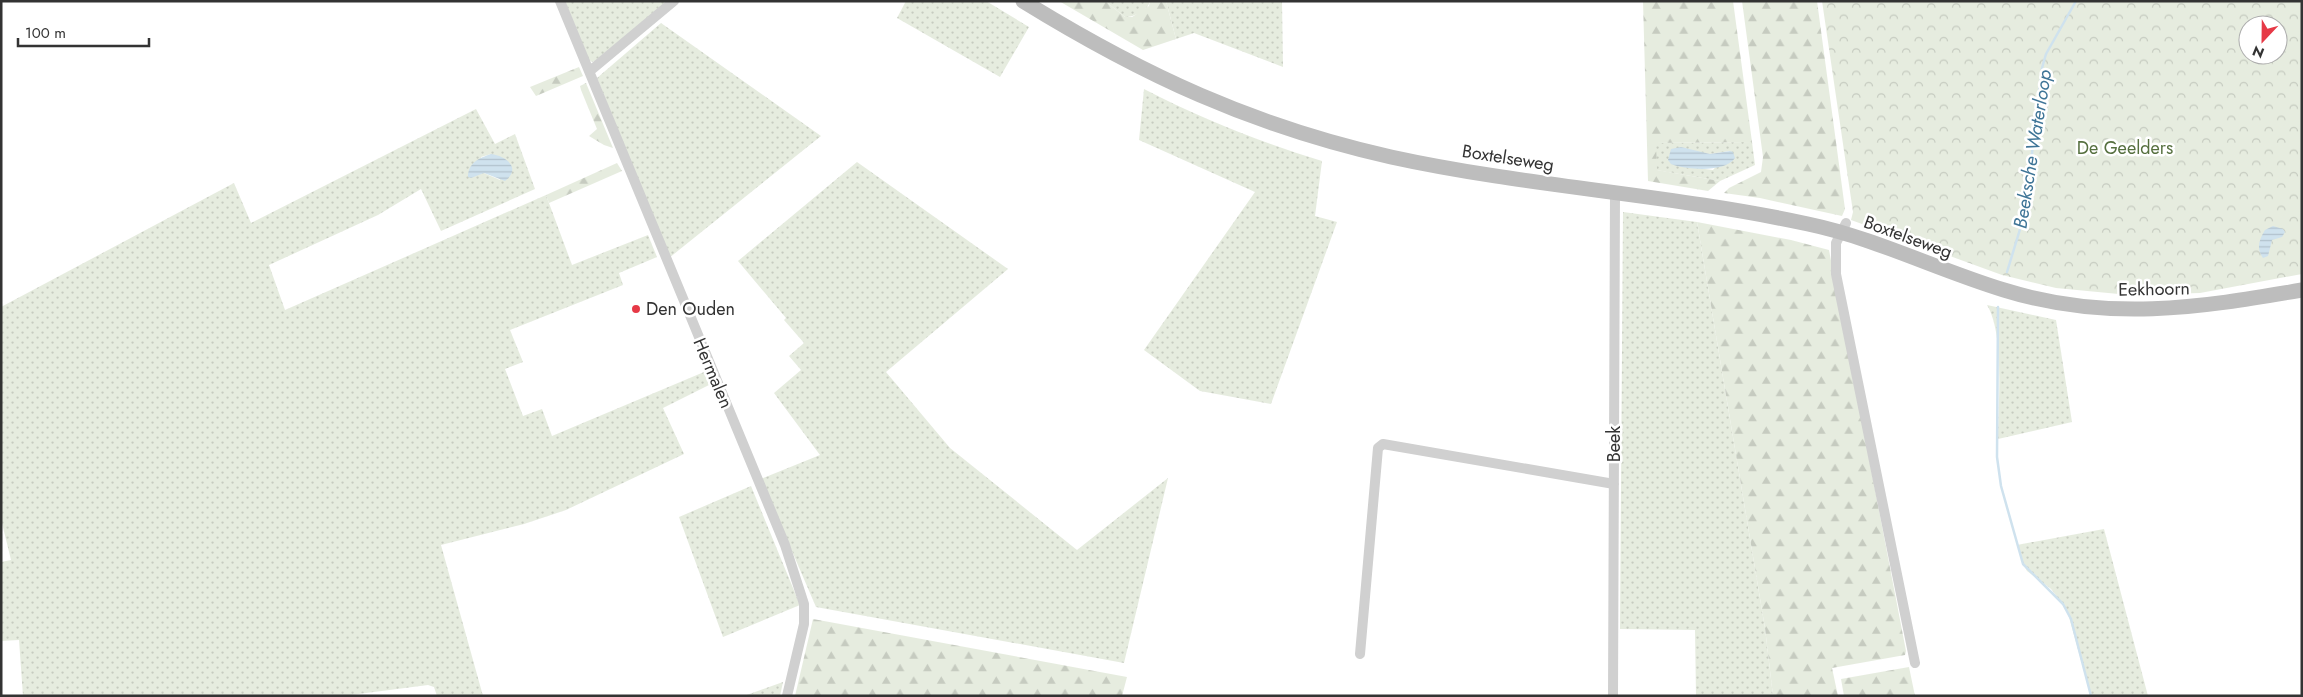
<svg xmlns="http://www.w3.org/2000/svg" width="2303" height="697" viewBox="0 0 2303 697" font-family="Jost,sans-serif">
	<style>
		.grass { fill: url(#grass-dots); fill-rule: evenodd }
		.forest { fill: url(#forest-firs) }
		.park { fill: url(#park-crowns); fill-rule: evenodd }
		.water { fill: url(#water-rules) }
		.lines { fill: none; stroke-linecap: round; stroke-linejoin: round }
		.stream { stroke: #cfe2ee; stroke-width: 2.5 }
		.minor { stroke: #d0d0d0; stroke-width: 10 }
		.secondary { stroke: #bdbdbd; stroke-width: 15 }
		.poi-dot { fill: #e63946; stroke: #fff; stroke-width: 2 }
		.labels { text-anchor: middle; stroke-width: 5; stroke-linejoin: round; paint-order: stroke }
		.park-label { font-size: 18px; fill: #56703f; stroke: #fff }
		.street-label { font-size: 18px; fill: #333; stroke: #fff }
		.poi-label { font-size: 18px; fill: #333; stroke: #fff; text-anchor: start }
		.water-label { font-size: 19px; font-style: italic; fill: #3f7597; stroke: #fff }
	</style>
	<defs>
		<pattern id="grass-dots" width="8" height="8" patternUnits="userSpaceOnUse" patternTransform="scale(1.25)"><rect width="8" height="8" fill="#e6ecdf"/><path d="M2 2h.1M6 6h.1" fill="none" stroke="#c6cbc0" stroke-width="1.8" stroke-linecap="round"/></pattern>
		<pattern id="forest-firs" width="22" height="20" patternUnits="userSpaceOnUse" patternTransform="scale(1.25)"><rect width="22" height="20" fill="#e6ecdf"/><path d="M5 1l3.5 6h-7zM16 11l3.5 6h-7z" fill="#c6cbc0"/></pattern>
		<pattern id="park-crowns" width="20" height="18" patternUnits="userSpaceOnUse" patternTransform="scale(1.25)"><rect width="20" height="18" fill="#e6ecdf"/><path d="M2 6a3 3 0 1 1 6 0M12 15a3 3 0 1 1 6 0" fill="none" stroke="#c6cbc0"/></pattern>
		<pattern id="water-rules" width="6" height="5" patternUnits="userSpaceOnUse" patternTransform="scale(1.25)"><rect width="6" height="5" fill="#cfe2ee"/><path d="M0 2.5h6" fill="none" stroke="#b2c2cd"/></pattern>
	</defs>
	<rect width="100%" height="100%" fill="#fff"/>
	<path class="grass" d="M565 1H668L595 61 592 62 589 60Z
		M906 1H986L1029 27 1000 77 897 18Z
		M1105 1H1150C1148 11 1134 17 1125 17Z
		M1166 1H1282L1283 67 1194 33 1176 39Z
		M661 23 821 136 669 258 597 78Z
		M1144 89C1202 119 1260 142 1322 161L1315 216 1337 222 1271 404 1200 391 1144 350 1255 192 1139 140Z
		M476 109 495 144 515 134 535 189 441 231 421 189 378 215 269 265 285 310 546 195 572 265 648 235 657 257 619 273 623 285 510 330 523 362 505 369 523 416 542 409 552 436 704 372 709 385 663 408 684 454 566 510 524 524 441 545 483 696H437L434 687 428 685 343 696H23L19 640 1 641V562L11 560 1 519V307L234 183 251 223ZM491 154 500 180 484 173 481 157Z
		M1752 142 1755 165 1720 181 1656 170V143ZM1730 151 1713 170 1689 167 1701 153 1710 154Z
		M857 162 1008 269 886 372 950 448 1077 550 1168 478 1124 663 816 607 761 479 820 455 774 393 801 370 789 356 804 343 784 320 786 318 738 261Z
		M1623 212 1697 222 1765 628 1773 696H1696L1695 630 1620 629Z
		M1987 305 2056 320 2072 422 1998 439C1998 403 2005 335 1987 305Z
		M751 486 800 605 723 637 679 517Z
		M2104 529 2148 696H2091L2067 610 2051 589 2027 571 2023 564 2017 545Z
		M783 682 780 696H744Z"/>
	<path class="forest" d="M1059 1H1105L1125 17H1132L1149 6 1150 1H1166L1176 39 1143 50Z
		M1643 1H1733L1752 142 1656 143 1657 170 1720 181 1708 191 1648 181Z
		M1742 1H1817L1845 209 1842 216 1760 198 1724 193 1729 188 1761 172 1763 157Z
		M579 67 583 76 536 96 530 87Z
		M586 83 613 148 604 145 589 136 597 129 581 90 580 86Z
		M617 163 622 171 549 203 546 195Z
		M1697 222 1791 240 1829 250 1906 651 1905 655 1832 668 1838 696H1773L1765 628Z
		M813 619 1127 677 1122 696H795Z
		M1909 667 1915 696H1844L1841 679Z"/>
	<path class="park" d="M1822 1H2302V274L2200 293 2129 295 2056 288 2002 275 1851 220 1853 212ZM2248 25H2278V55H2248Z"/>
	<path class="water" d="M1681 147 1710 154 1730 151 1733 152 1735 158C1725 173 1686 170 1671 164L1668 160 1671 149Z
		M491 154C506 156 522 168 505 181L484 173 471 178 468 177C468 163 479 158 491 154Z
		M2273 226 2283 229 2285 232 2282 237 2272 240 2268 256 2263 258C2256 248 2259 240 2265 230Z"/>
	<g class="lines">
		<path class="stream" d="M2007 272 2021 226 2032 153 2042 68 2046 54 2076 1
			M1998 307 1997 457 2001 486 2023 564 2063 604 2071 619 2091 696"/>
		<path class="minor" d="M560 1 785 545 804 604V624L787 696
			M590 71 674 1
			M1846 223 1836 243V274L1915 663
			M1360 654 1378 448 1383 444 1614 484
			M1613 696 1615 193"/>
		<path class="secondary" d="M1023 1C1143 75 1253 126 1391 157 1528 187 1670 194 1808 224 1875 238 1938 270 2004 290 2107 322 2198 308 2302 290"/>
	</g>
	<circle class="poi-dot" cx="636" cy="309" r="5"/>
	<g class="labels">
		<g class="park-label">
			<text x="2125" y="154">De Geelders</text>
		</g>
		<g class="street-label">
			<text transform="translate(1508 158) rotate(9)" y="6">Boxtelseweg</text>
			<text transform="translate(1908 237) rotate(20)" y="6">Boxtelseweg</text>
			<text transform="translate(2154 289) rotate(-1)" y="6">Eekhoorn</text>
			<text transform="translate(713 373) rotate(67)" y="6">Hermalen</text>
			<text transform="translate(1614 444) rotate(-90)" y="6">Beek</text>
		</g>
		<g class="poi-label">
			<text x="646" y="315">Den Ouden</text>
		</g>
		<g class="water-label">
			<text transform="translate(2032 149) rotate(-81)" y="7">Beeksche Waterloop</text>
		</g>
	</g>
	<rect width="2303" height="697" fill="none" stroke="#333333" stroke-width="5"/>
	<g transform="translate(2263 40) rotate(202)"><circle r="24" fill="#ffffff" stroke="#adadad"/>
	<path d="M0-4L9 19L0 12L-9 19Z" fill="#e63946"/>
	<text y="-8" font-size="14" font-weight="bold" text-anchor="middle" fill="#333333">N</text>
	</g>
	<path d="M18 38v8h131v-8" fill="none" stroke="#333333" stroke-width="2.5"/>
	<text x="25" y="38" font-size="15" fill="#333333" stroke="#ffffff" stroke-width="4" paint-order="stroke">100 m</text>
</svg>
